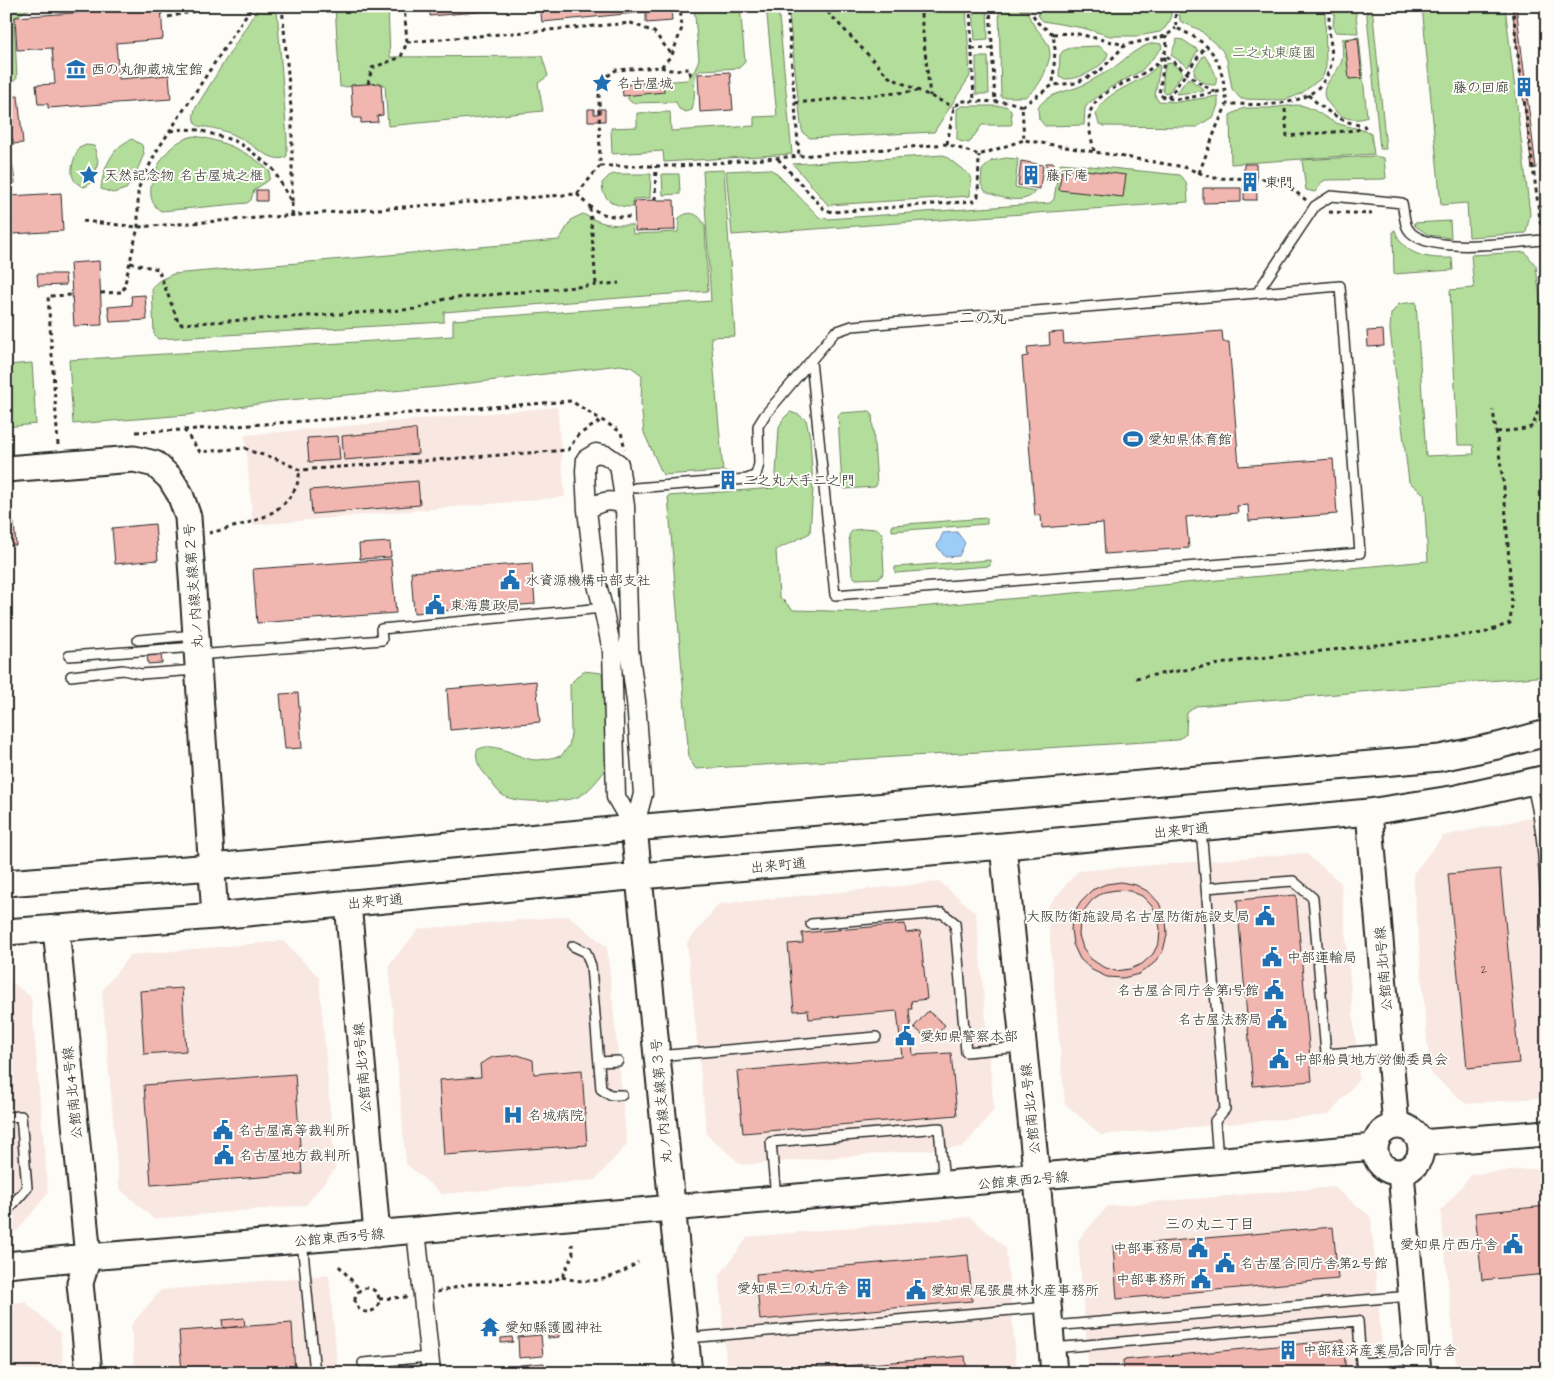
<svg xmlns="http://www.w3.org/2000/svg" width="1553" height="1379" viewBox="0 0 1553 1379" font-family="'Architects Daughter','Klee One',sans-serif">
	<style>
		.built { fill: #f9e7e1 }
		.green { fill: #b3dd9a; stroke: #6f8462 }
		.water { fill: #9dccf9; stroke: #6f8ca7 }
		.building { fill: #f1b6af; stroke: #2b2b2b; fill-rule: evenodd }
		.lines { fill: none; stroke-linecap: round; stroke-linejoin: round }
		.lane-casing { stroke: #2b2b2b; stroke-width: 12 }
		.street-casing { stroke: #2b2b2b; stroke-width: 21 }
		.secondary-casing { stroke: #2b2b2b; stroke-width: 29 }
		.path { stroke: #2b2b2b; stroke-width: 3; stroke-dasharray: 4 4; stroke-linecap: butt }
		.lane { stroke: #fdfcf7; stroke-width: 9 }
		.street { stroke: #fdfcf7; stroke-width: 18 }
		.secondary { stroke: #fdfcf7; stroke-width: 25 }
		.labels { text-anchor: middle; stroke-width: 4; stroke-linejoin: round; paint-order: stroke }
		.number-label { font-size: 11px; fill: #5c4e4c }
		.park-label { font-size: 14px; fill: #4d5847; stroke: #fdfcf7 }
		.poi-label { font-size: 14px; fill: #2b2b2b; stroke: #fdfcf7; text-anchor: start }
		.street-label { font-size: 14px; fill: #2b2b2b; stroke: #fdfcf7 }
		.neighbourhood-label { font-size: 15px; fill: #2b2b2b; stroke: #fdfcf7 }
		.quarter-label { font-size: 16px; fill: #2b2b2b; stroke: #fdfcf7 }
	</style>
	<rect width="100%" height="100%" fill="#fdfcf7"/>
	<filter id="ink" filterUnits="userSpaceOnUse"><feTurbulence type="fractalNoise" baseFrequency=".02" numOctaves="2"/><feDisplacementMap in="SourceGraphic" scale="10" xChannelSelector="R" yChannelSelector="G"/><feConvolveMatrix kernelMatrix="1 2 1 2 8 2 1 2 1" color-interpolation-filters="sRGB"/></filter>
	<g filter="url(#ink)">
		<path class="built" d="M557 407 565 497 253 525 245 435Z
			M1547 813V1097L1466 1104 1430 1073 1413 874 1443 836 1515 821Z
			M1305 853 1341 883 1359 1079 1329 1115 1101 1135 1065 1104 1047 907 1078 871Z
			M940 882 976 913 994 1110 963 1147 742 1165 707 1135 687 943 719 904Z
			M569 916 607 947 627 1144 595 1180 442 1194 406 1164 389 965 419 929Z
			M283 941 319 977 335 1169 306 1205 154 1219 119 1188 102 991 130 955Z
			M6 978 31 997 48 1193 17 1231 6 1232Z
			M1547 1168V1373H1457L1441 1211 1472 1174Z
			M1334 1187 1371 1217 1384 1373H1089L1078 1240 1108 1206Z
			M970 1217 1006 1248 1017 1373H727L719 1276 748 1237Z
			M329 1275 338 1373H135L131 1325 161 1290Z
			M25 1302 60 1333 64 1373H6V1303Z"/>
		<path class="green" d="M6 6H34L14 18 17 78 6 90Z
			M259 6H276L277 10 287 139V156C275 166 252 144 240 138 230 132 218 129 207 127 203 127 199 127 196 124 192 120 194 114 195 109Z
			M335 6H388L390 57 542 56 548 76 538 83 543 111 388 126 385 85 340 87Z
			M694 6H740L745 62 739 68 701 70 695 75 694 100 692 110 686 112 679 109 676 102 632 103 628 99V87L636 84 687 80 695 70 699 59Z
			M766 6H778L792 154 664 162 663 151 612 154 611 128 637 127V113L670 112 671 131 754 126V117L777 116Z
			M788 6H966L970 76 934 132 810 138 803 133 801 125Z
			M973 6H987L988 39 975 40Z
			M999 6H1027C1027 27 1050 36 1050 54 1050 59 1047 65 1046 69 1042 81 1036 90 1025 97H1001Z
			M1036 6H1171V19L1165 28 1160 32 1138 36H1110L1083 28 1043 21 1039 17Z
			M1179 6H1325L1326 67 1323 76 1319 80 1302 93 1293 97 1284 100 1241 99 1232 89 1227 60 1222 50 1200 30 1180 21Z
			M1335 6H1355L1358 33 1335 32 1333 27Z
			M1366 6H1372L1386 149H1380Z
			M1422 6H1505L1530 214 1526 233 1469 237 1467 203 1441 205Z
			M1359 37 1367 117C1361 120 1351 120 1344 117 1338 115 1333 109 1329 104 1315 89 1335 77 1341 63 1344 56 1342 47 1342 39Z
			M1177 39 1183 40 1198 50 1188 67 1171 55Z
			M1155 43 1161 44 1162 48 1141 71 1111 87 1089 103 1085 108 1084 125 1045 126 1039 119 1038 108C1047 92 1070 92 1085 84 1094 79 1103 74 1112 69 1126 59 1137 46 1155 43Z
			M1099 46 1108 53C1107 67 1071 85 1059 77L1060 55 1063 51 1072 47Z
			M1203 56H1205C1210 65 1220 76 1215 85 1209 86 1195 80 1194 72 1194 68 1201 60 1203 56Z
			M976 57H988L989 94H976Z
			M1171 63 1182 71V74L1169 92 1165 93 1163 91V75L1166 64Z
			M1158 65 1160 66 1155 95 1158 101 1178 102 1218 96V105L1214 116 1197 127 1104 126 1099 124 1096 114C1104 89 1142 85 1158 65Z
			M1188 78 1203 89 1204 91 1176 94Z
			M1296 105C1312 105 1322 117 1336 123 1348 127 1361 128 1371 134L1374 154 1231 164 1230 115 1244 108H1269Z
			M962 106H1006L1011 111 1012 124 1011 125H982L969 143 959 141 957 139V109Z
			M194 136C221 140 251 152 270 172L269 180 254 190 251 200 247 203 161 211C139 198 157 162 170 149 177 142 185 138 194 136Z
			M132 139 142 145 144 154 133 180 126 189 113 193 101 189C102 175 108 158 118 148 122 144 127 141 132 139Z
			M86 145 94 146 98 161 94 181 85 187C65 182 72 161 79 148Z
			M944 155 971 176 970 196 828 205 793 164Z
			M1374 156 1384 158 1386 178 1384 179 1326 180 1323 181 1315 192 1306 190 1302 160Z
			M1006 158 1018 159 1015 187 1036 191C1025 206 999 198 985 191L981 184 982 170 991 161Z
			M1061 163 1180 175C1189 182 1187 192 1188 202L732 235 726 171 769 169 775 172 820 218 828 219 1050 203 1054 199 1059 166Z
			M724 170 735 336 711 337 723 471 663 475 644 433 641 403 642 375 631 367 620 365 438 387 277 401 187 415 73 424 69 360 453 336V320L711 301 703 171Z
			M614 174H651L650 198 633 199V207C617 207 602 202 602 183L609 176Z
			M662 174H679L680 194 663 195Z
			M583 214C603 225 610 225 632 225L633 234 678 232 679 218C690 209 700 214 705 226L708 291 444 312V322L158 339 154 334 152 287 160 280 173 274 559 240 572 219Z
			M1450 221 1451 238 1429 235 1415 226 1414 223Z
			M1395 230C1403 256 1429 259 1452 258L1453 270 1394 274 1393 231Z
			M1525 252 1536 266 1547 359V676L1196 706 1187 713 1186 734 1178 740 696 769 689 759 668 496 775 488 779 428 783 419 790 412 799 415 806 420 810 437 813 488 810 533 776 550 779 596 793 610 864 612 1428 561 1424 494 1409 482 1390 330 1391 314 1399 304 1416 302 1426 456 1474 454 1473 445H1458L1450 290 1474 288 1471 255Z
			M32 363 36 424 6 427V365Z
			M870 411 872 414 877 484 875 487 845 489 842 487 838 416 840 413Z
			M987 518V524L892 531V525Z
			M876 528 882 533 884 572 880 578 856 579 852 575 849 535 853 530Z
			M990 560V566L895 573V567Z
			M583 671 602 673 609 766C600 776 589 794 575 798 562 802 519 803 506 797 498 794 491 781 485 774 479 767 475 760 477 750 495 739 518 760 537 760 545 760 553 757 561 756L569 746 571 734 570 684Z"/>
		<path class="water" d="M957 532 965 543 959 556 945 557 937 546 943 533Z"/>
		<path class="building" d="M430 6H499V10L430 16Z
			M540 6H671L672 21 646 23V12L542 22Z
			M1020 6H1057V10H1020Z
			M1512 6H1516L1536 168 1532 169Z
			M161 7 163 39 116 43 119 79 169 75 171 99 48 108V104H38L36 85 55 84 52 48 17 50 15 17Z
			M1358 38 1362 78 1349 79 1345 40Z
			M730 72 733 110 700 112 698 74Z
			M663 81 664 92 623 96 622 85Z
			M381 83 383 115 377 116 378 122 361 123V118H353L351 85Z
			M18 96 23 143 13 144V139L6 140V97Z
			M588 109H594V114H598V109H605V121H588Z
			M1021 161 1043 165 1040 189 1018 185Z
			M12 162 15 183 6 184V163Z
			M1046 163H1054V171H1046Z
			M1244 164H1256L1257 200H1244Z
			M1062 167 1126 175 1123 197 1059 190Z
			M1203 188H1241V202L1203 203Z
			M256 190H267V201H256Z
			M61 193 63 231 12 234 10 196Z
			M655 200H674L675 230 635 231 634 201Z
			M6 203H10L12 222H9L10 232H6Z
			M99 261 102 325 74 326 70 263Z
			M37 274H65L66 285 38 286Z
			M145 295 147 320 110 322 108 307 132 305 131 296Z
			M1383 330 1384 346 1368 347 1367 331Z
			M1222 331 1223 342H1229L1239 466 1333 459 1337 514 1249 521 1248 505 1237 506 1238 513 1186 517 1189 548 1105 554 1103 523 1042 528 1041 515 1035 516 1022 357 1028 356 1027 347 1050 345 1049 333 1063 332 1064 344Z
			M416 429 418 454 344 460 342 436Z
			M338 436 340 460 309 462 307 438Z
			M724 472H732L733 488 725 489Z
			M418 481 420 505 312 514 310 490Z
			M14 523 16 545 6 546V524Z
			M155 524 158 560 115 564 112 528Z
			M390 542 391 557 360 559 359 544Z
			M391 559 396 613 257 623 253 569Z
			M532 563 535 604 414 613 411 572Z
			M161 654 162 663 148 664 147 655Z
			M536 681 540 722 450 730 447 689Z
			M298 693 302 748 285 749 280 694Z
			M1500 869 1519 1063 1467 1068 1448 874Z
			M1121 882 1136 885 1149 892 1159 903 1166 919 1167 935 1163 951 1153 964 1139 974 1123 978 1107 977 1092 970 1080 959 1073 944 1071 929 1073 914 1081 901 1092 890 1106 884ZM1117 890 1130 891 1142 896 1151 905 1158 916 1160 929 1159 942 1153 954 1142 964 1130 969 1116 971 1103 967 1091 959 1083 948 1079 935 1080 921 1085 909 1093 899 1104 892Z
			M1296 895 1312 1081 1253 1086 1237 900Z
			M905 924 906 933 920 931 927 999 911 1001 912 1009H909L913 1055 951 1053 957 1115 743 1133 737 1071 902 1057 897 1011 809 1019 808 1010 794 1011 788 944 803 943 802 933Z
			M182 988 186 1051 144 1054 140 991Z
			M928 1011 945 1025 931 1042 914 1027Z
			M518 1055 533 1060 534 1074 582 1070 587 1145 444 1155 439 1080 481 1077 480 1064 493 1057Z
			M295 1074 302 1174 151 1185 144 1085Z
			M1547 1206V1274L1482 1280 1475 1213Z
			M1333 1227 1338 1279 1117 1299 1113 1246Z
			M968 1255 972 1301 760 1320 756 1274Z
			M244 1318 245 1326 223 1328 222 1320Z
			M292 1323 295 1373H182L179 1331Z
			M559 1333V1337L548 1338V1334Z
			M541 1335 543 1356 519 1358 518 1337Z
			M512 1337 513 1342 501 1343V1338Z
			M1343 1340 1346 1373H1124L1123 1360Z
			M965 1356 967 1373H784V1371Z
			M544 1363 545 1373H521L520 1365Z"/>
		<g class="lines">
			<defs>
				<path id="lane" d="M811 361 835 595 1360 553 1340 286 1257 293
					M635 488 747 479 756 475 759 464 758 426 765 415 835 332 852 326 1257 293 1315 206 1331 196 1402 203C1404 210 1404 223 1408 229 1425 256 1514 242 1543 240L1547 237
					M138 640 195 635
					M198 655 382 640 381 629 603 608
					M69 656 196 647
					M71 676 123 670 141 674 196 670
					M1531 783C1544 828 1544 877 1547 924
					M1201 829 1225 1109 1215 1121 1218 1159
					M1206 888 1293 881 1313 898 1326 1054 1388 1049
					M811 924 942 913 955 923 966 1052 1021 1047
					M573 946 586 952 591 966 601 1089 610 1095H622
					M657 1056 876 1037
					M599 1062 618 1061
					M6 1117 21 1116 27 1188 6 1212
					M776 1198 771 1142 939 1128 944 1184
					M302 1241 315 1373
					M1052 1326 1411 1296
					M687 1338 1048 1307
					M1053 1348 1358 1321 1361 1363 1415 1359
					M363 1363 429 1357"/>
				<path id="street" d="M596 453 606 455 619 464 625 506 629 649 636 701 643 794 634 828 616 797 612 650 603 608 595 577 587 510 585 471 586 459Z
					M587 510C600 501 611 498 625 506
					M416 1230 431 1373"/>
				<path id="secondary" d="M6 469 134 459 155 464 170 478 180 494 188 517 215 916
					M1369 812 1396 1126
					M634 828 689 1373
					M1003 846 1037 1179 1054 1373
					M6 883 212 867 634 828 1440 758 1497 746 1547 733
					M348 903 377 1234
					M56 928 88 1257 80 1283 89 1373
					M6 932 215 916 640 876 1003 846 1369 812 1457 798 1547 778
					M1375 1149a23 23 0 1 1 46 0a23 23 0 1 1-46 0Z
					M1420 1143 1547 1133
					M1401 1172 1418 1373
					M6 1265 88 1257C517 1223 946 1187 1374 1147"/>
			</defs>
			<use href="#lane" class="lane-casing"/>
			<use href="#street" class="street-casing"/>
			<use href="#secondary" class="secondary-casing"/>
			<path class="path" d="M282 6 292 119V203
				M787 6 799 156
				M822 6 889 77 954 107
				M920 6 930 96
				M970 6 974 101
				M990 6 995 102
				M1175 6 1176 28C1218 46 1221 62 1227 104
				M1513 6 1516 40 1541 227
				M1033 15 1038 23 1053 34 1055 49 1053 85
				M168 17 219 6
				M1053 34 1074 33 1125 45
				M407 42 631 23 654 32 672 55
				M972 49 992 48
				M661 67 670 70 690 69V78
				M368 84 372 68 401 57 407 42 404 6
				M1215 92 1198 82 1165 55 1159 94C1174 106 1206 92 1225 91
				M1308 95C1326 111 1342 123 1365 126
				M1168 98 1206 46
				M795 103 917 91
				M1022 106 1053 85 1076 83 1100 71 1125 45 1166 36 1176 28
				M1285 109 1287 136 1357 130 1366 126
				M171 131 184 129 199 130 235 141 247 148 273 169 292 203V215
				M947 144 954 107 962 101 1009 102 1022 106 1024 140 1184 167 1213 178 1279 179 1306 200
				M1094 151C1092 140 1087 125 1090 113 1098 79 1175 79 1166 36
				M778 159 824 209 832 212 974 201 978 196 979 155
				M600 166H678L947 144 979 155 1024 140
				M1199 173 1217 126 1227 104C1262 104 1313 111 1329 71 1335 57 1329 40 1329 25 1329 19 1329 13 1329 6
				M577 194C594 213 604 217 630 217
				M655 200 656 166
				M590 208 596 285
				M1329 212 1372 214
				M83 221 138 227 577 194 600 166 599 95 605 78 616 70 661 67 672 55 682 28 680 6
				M1544 251 1547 268
				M130 263 158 269 179 324 417 309 445 299 619 283
				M101 293 123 292 138 227V189L156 152 252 6
				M184 430 571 401 621 432 625 449
				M136 432 184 430 200 452 245 448 253 452 277 459 300 470 568 450 578 435 602 420
				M1497 432 1526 429 1533 426 1547 385
				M58 445 48 296 72 295
				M209 533C240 525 278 520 295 489 298 484 299 476 300 470
				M1136 678 1250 659 1484 633 1510 623 1512 604 1504 488 1493 410
				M339 1266 360 1290
				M562 1277C590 1286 615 1279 638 1262
				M355 1300a12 12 0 1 1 24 0a12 12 0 1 1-24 0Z
				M437 1292 470 1284 546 1283 562 1277 573 1254 572 1244
				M379 1299 407 1297"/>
			<use href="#lane" class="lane"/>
			<use href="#street" class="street"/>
			<use href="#secondary" class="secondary"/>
		</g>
	</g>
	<defs>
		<symbol id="museum-bare" viewBox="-9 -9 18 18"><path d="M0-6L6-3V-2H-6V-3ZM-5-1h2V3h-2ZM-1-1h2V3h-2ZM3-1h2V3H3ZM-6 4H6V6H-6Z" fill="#1f6fb2" stroke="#fdfcf7" stroke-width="2.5" paint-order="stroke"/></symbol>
		<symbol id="sight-bare" viewBox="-9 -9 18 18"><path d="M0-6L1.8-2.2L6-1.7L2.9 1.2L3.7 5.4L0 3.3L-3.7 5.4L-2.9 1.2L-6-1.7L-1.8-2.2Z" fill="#1f6fb2" stroke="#fdfcf7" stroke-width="2.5" paint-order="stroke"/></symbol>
		<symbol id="building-bare" viewBox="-9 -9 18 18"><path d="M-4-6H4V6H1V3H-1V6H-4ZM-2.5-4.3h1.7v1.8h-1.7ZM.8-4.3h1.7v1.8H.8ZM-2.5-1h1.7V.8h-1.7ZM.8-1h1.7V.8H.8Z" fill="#1f6fb2" stroke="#fdfcf7" stroke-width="2.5" paint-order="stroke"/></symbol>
		<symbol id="stadium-bare" viewBox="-9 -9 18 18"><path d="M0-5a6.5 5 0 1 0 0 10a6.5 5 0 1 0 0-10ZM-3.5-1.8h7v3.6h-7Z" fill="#1f6fb2" stroke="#fdfcf7" stroke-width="2.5" paint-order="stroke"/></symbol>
		<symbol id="civic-bare" viewBox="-9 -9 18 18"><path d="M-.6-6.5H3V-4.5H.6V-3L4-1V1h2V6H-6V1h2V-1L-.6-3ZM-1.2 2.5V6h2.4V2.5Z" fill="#1f6fb2" stroke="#fdfcf7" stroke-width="2.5" paint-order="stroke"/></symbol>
		<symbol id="hospital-bare" viewBox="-9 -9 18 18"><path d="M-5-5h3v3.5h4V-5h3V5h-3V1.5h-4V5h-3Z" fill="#1f6fb2" stroke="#fdfcf7" stroke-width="2.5" paint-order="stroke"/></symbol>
		<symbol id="temple-bare" viewBox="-9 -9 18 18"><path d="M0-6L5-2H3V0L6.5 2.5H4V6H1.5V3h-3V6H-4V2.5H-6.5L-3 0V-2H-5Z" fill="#1f6fb2" stroke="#fdfcf7" stroke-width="2.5" paint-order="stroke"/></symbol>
	</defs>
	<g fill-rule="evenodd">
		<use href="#museum-bare" x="62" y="55" width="28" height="28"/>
		<use href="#sight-bare" x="588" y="69" width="28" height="28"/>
		<use href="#building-bare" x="1510" y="73" width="28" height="28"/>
		<use href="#sight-bare" x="75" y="161" width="28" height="28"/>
		<use href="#building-bare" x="1017" y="161" width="28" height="28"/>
		<use href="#building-bare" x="1236" y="168" width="28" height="28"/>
		<use href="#stadium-bare" x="1119" y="425" width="28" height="28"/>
		<use href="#building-bare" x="714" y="466" width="28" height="28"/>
		<use href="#civic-bare" x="496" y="566" width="28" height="28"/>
		<use href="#civic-bare" x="421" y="591" width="28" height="28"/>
		<use href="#civic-bare" x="1251" y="902" width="28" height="28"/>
		<use href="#civic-bare" x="1258" y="943" width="28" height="28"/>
		<use href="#civic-bare" x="1260" y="976" width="28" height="28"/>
		<use href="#civic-bare" x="1263" y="1005" width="28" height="28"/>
		<use href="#civic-bare" x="891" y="1022" width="28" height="28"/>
		<use href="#civic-bare" x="1265" y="1045" width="28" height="28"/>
		<use href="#hospital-bare" x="499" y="1101" width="28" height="28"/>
		<use href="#civic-bare" x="209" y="1116" width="28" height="28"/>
		<use href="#civic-bare" x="210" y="1141" width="28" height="28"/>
		<use href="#civic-bare" x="1499" y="1230" width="28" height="28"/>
		<use href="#civic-bare" x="1184" y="1234" width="28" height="28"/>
		<use href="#civic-bare" x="1211" y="1249" width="28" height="28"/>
		<use href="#civic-bare" x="1187" y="1265" width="28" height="28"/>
		<use href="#building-bare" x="850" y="1274" width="28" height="28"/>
		<use href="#civic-bare" x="902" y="1276" width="28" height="28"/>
		<use href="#temple-bare" x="476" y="1313" width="28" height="28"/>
		<use href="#building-bare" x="1274" y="1336" width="28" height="28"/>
	</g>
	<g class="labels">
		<g class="number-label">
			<text x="1484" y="973">2</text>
		</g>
		<g class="park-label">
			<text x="1274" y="57">二之丸東庭園</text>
		</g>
		<g class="poi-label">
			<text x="91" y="74">西の丸御蔵城宝館</text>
			<text x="617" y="88">名古屋城</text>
			<text x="1509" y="92" text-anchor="end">藤の回廊</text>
			<text x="104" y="180">天然記念物 名古屋城之榧</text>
			<text x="1046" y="180">藤下庵</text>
			<text x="1265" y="187">東門</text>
			<text x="1148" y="444">愛知県体育館</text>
			<text x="743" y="485">二之丸大手二之門</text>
			<text x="525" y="585">水資源機構中部支社</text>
			<text x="450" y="610">東海農政局</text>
			<text x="1250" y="921" text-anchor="end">大阪防衛施設局名古屋防衛施設支局</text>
			<text x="1287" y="962">中部運輸局</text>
			<text x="1259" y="995" text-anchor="end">名古屋合同庁舎第1号館</text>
			<text x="1262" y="1024" text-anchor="end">名古屋法務局</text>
			<text x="920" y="1041">愛知県警察本部</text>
			<text x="1294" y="1064">中部船員地方労働委員会</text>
			<text x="528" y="1120">名城病院</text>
			<text x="238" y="1135">名古屋高等裁判所</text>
			<text x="239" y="1160">名古屋地方裁判所</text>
			<text x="1498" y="1249" text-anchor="end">愛知県庁西庁舎</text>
			<text x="1183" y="1253" text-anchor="end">中部事務局</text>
			<text x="1240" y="1268">名古屋合同庁舎第2号館</text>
			<text x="1186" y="1284" text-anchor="end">中部事務所</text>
			<text x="849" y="1293" text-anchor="end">愛知県三の丸庁舎</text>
			<text x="931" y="1295">愛知県尾張農林水産事務所</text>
			<text x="505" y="1332">愛知縣護國神社</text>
			<text x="1303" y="1355">中部経済産業局合同庁舎</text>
		</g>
		<g class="street-label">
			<text transform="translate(193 586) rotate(-94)" y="5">丸ノ内線支線第２号</text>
			<text transform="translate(1181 830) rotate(-5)" y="5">出来町通</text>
			<text transform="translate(778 865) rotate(-5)" y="5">出来町通</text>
			<text transform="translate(375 901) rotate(-5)" y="5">出来町通</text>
			<text transform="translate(1383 969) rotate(-95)" y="5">公館南北1号線</text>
			<text transform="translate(362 1068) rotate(-95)" y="5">公館南北3号線</text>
			<text transform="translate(72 1093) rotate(-96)" y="5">公館南北4号線</text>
			<text transform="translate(661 1101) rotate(-95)" y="5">丸ノ内線支線第３号</text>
			<text transform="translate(1030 1109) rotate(-96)" y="5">公館南北2号線</text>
			<text transform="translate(1023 1180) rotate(-5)" y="5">公館東西2号線</text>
			<text transform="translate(339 1237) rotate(-5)" y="5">公館東西3号線</text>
		</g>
		<g class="neighbourhood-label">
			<text x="1210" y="1229">三の丸二丁目</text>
		</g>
		<g class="quarter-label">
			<text x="983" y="323">二の丸</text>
		</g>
	</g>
	<rect width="1553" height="1379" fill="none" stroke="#fdfcf7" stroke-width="25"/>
	<rect x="12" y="12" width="1528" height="1354" fill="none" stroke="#2b2b2b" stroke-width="2" filter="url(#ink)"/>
</svg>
